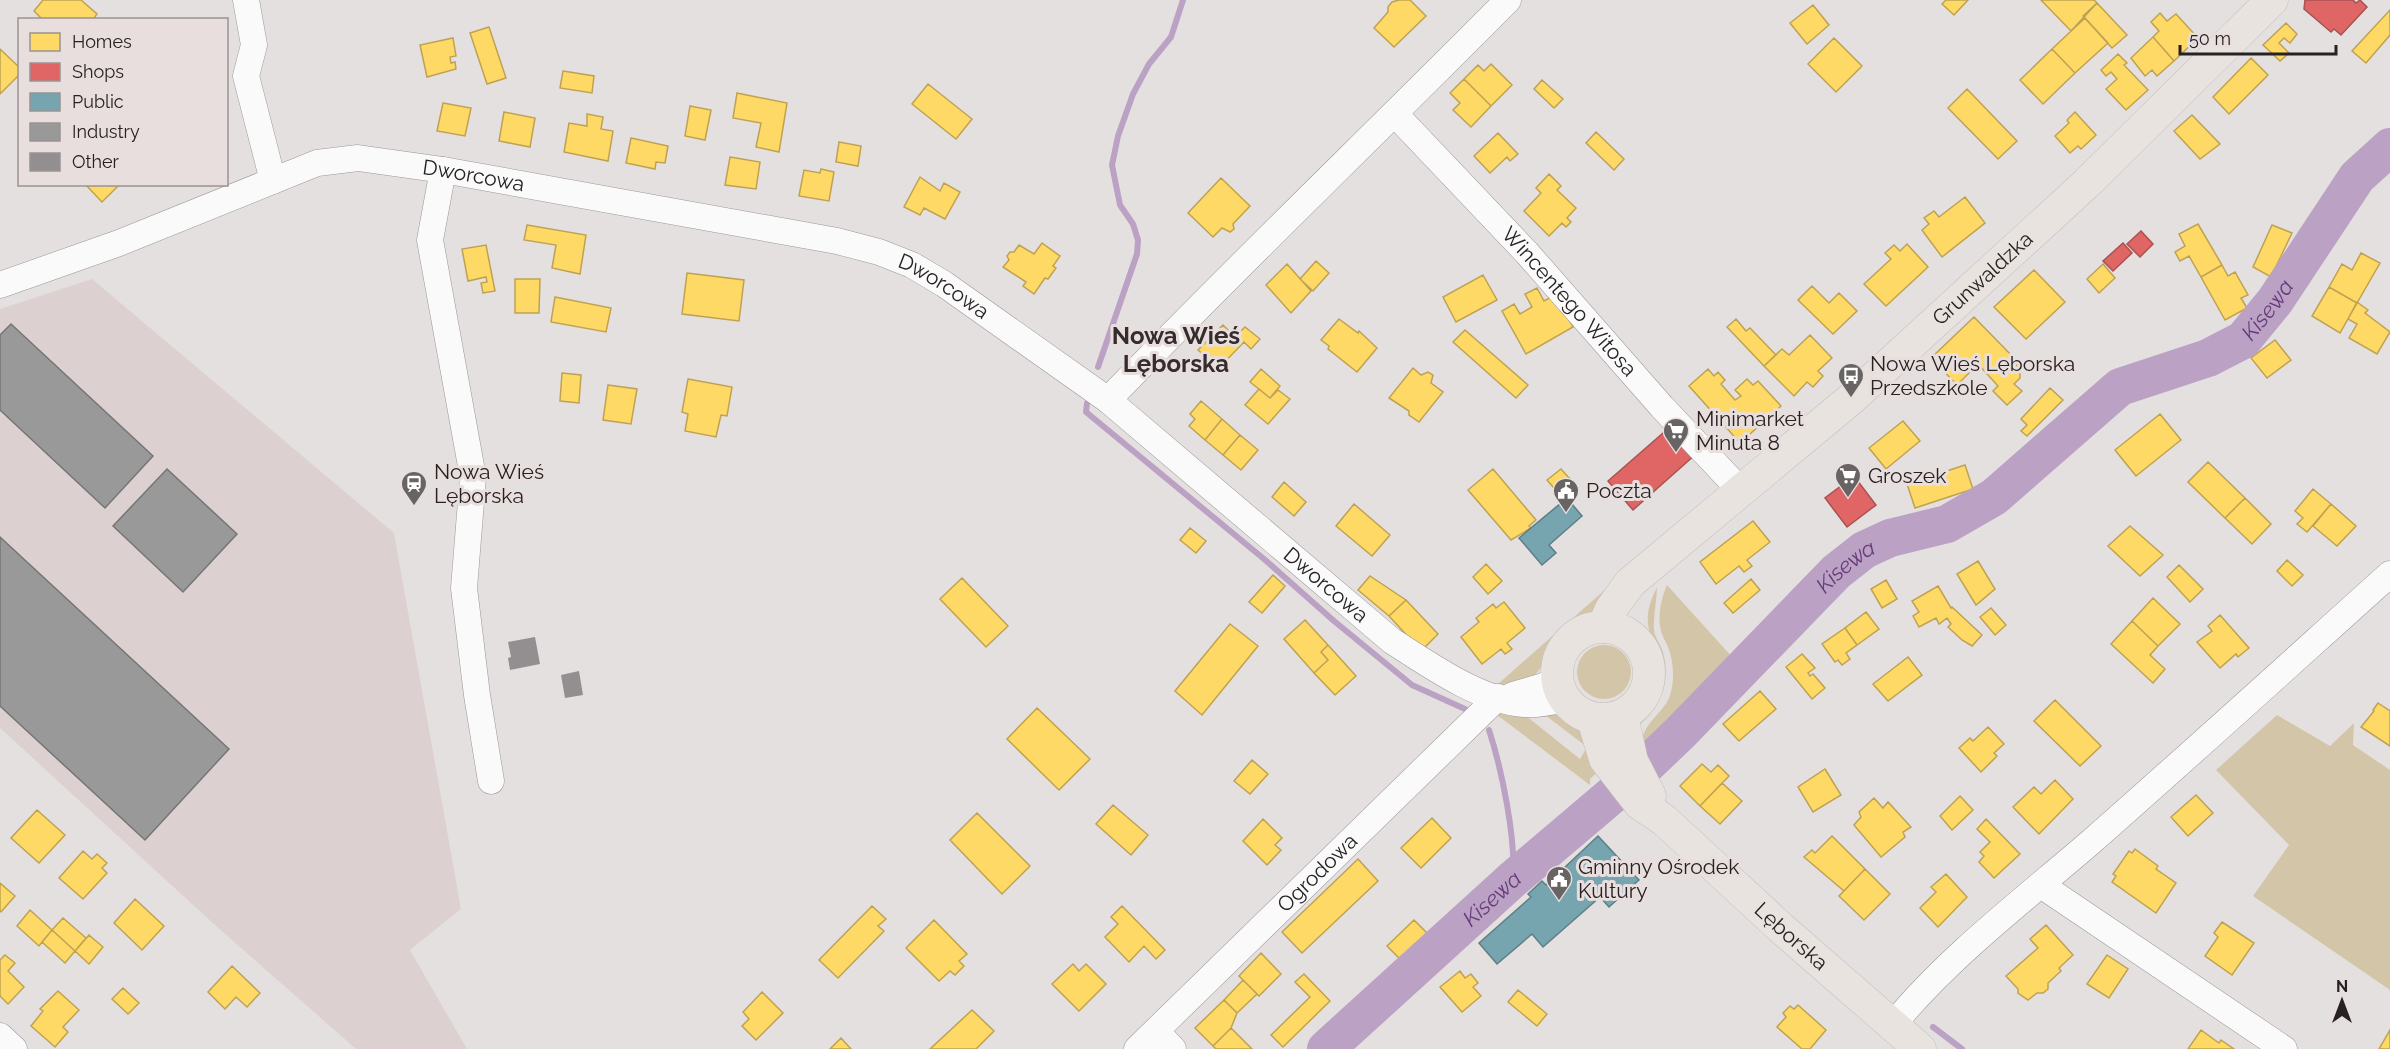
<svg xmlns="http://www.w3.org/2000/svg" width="2390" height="1049" viewBox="0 0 2390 1049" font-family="Raleway,sans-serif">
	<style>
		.built { fill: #dcd1d0 }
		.green { fill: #d3c6a8 }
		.homes { fill: #ffd966; stroke: #bea252; stroke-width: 1.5 }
		.shops { fill: #e06666; stroke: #a85252; stroke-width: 1.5 }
		.public { fill: #76a5af; stroke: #5e7e85; stroke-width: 1.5 }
		.industry { fill: #999; stroke: #767575; stroke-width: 1.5 }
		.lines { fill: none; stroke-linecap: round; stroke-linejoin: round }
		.stream { stroke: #bba2c5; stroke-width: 6 }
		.river { stroke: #bba2c5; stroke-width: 38 }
		.building { fill: #938f90 }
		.minor-casing { stroke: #9b9797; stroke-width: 27 }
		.major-casing { stroke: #c2bfbf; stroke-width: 33 }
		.minor { stroke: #fbfafa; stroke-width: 26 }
		.major { stroke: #e9e3e0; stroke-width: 32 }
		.labels { text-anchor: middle; stroke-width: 6; stroke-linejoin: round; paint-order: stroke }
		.street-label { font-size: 21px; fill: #262222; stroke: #e8dedd }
		.poi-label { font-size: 21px; fill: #262222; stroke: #e8dedd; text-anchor: start }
		.water-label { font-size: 22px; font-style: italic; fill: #683c7b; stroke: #e8dedd }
		.quarter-label { font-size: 24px; font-weight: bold; fill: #342d2d; stroke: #e8dedd }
	</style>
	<rect width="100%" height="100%" fill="#e5e0e0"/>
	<path class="built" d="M92 279 394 533 461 909 410 950 467 1049H356L216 926 0 728V309Z"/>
	<path class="green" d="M1640 559C1629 573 1605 607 1592 615 1584 620 1575 622 1568 628 1541 652 1547 690 1498 684Z
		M1667 585 1733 658 1643 745C1639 727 1662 714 1669 698 1675 683 1674 662 1668 647 1665 640 1661 634 1660 626 1658 613 1662 596 1667 585Z
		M1657 587C1657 601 1653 616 1654 630 1655 638 1661 645 1663 652 1671 680 1661 707 1639 725 1642 708 1659 697 1660 678 1661 638 1634 632 1657 587Z
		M1577 672a27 27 0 1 1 54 0a27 27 0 1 1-54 0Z
		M1505 710 1520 711 1580 759 1587 747 1541 712C1580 716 1587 738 1601 769L1590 779V785L1497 715Z
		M2277 715 2330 746 2354 723 2353 745 2390 770V990L2253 896 2289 845 2216 770Z"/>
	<path class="homes" d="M43 0H81L97 14 93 20H43L34 11Z
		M1399 0H1410L1426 16 1394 47 1374 28 1388 12V7L1392 2Z
		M1946 0H1968L1954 15 1942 4Z
		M2041 0H2094L2097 3 2071 31Z
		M2097 3 2127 35 2112 48 2083 16Z
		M1813 5 1829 25 1807 44 1790 23Z
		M2390 10V35L2366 63 2352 51Z
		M2160 13 2167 21 2176 14 2198 38 2174 61 2153 37 2159 31 2151 22Z
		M2085 18 2108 43 2075 73 2052 49Z
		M2286 23 2297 34 2290 43 2284 38 2279 43 2289 53 2280 61 2263 45Z
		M489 27 506 78 487 84 470 33Z
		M2153 37 2174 61 2157 76 2152 70 2145 76 2131 58Z
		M453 38 456 56 450 57 451 63 455 62 456 69 427 77 420 45Z
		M1834 38 1862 66 1836 92 1808 64Z
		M0 49 20 68V78L18 76 0 94Z
		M2052 49 2075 73 2043 104 2020 80Z
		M2118 54 2127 63 2124 65 2148 90 2126 110 2106 89 2117 79 2111 72 2106 76 2101 70Z
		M2251 58 2268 75 2229 114 2213 97Z
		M1491 64 1512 85 1491 106 1464 79 1478 65 1484 71Z
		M563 71 594 76 592 93 560 88Z
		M1464 79 1491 106 1471 127 1453 110 1460 103 1450 93Z
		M1542 80 1563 99 1554 108 1534 89Z
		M928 84 972 119 956 139 912 104Z
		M1967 89 2017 141 1998 159 1948 108Z
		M737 93 787 103 779 152 756 147 761 123 733 118Z
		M443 103 471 108 465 136 437 131Z
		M690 106 711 110 705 140 685 136Z
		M504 112 535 118 530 147 499 141Z
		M2075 112 2096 135 2081 149 2078 146 2070 153 2055 136 2069 123 2067 120Z
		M587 114 603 117 601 129 613 131 608 161 564 152 569 123 587 126Z
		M2192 115 2220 144 2200 159 2174 131Z
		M1596 132 1624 159 1614 170 1586 143Z
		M1498 133 1518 154 1510 161 1507 157 1490 173 1474 156Z
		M631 138 668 146 665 163 656 162 655 169 626 163Z
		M839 142 861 146 858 166 836 162Z
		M730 157 760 162 756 189 725 185Z
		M821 169 834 172 829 201 799 196 804 170 820 173Z
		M1549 174 1561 186 1557 190 1576 208 1567 218 1571 222 1566 227 1562 223 1549 236 1524 211 1541 193 1536 188Z
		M920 177 940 191 944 183 960 192 945 219 924 208 920 215 904 207Z
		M1221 178 1250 206 1233 224 1234 229 1230 232 1222 228 1213 237 1188 213Z
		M85 184H120L102 202Z
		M1965 197 1985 223 1942 257 1922 230 1929 224 1924 218 1934 211 1939 217Z
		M2198 224 2222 265 2201 277 2189 256 2180 261 2175 252 2185 246 2179 234Z
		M527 225 586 235 580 274 552 268 556 245 524 240Z
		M2272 225 2292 233 2271 277 2253 267Z
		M1042 243 1060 256 1053 266 1056 268 1048 279 1045 278 1034 294 1023 286 1026 282 1003 267 1009 260 1007 256 1010 252H1014L1019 245 1034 254Z
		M1907 244 1928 267 1886 306 1864 284 1891 259 1885 253 1894 245 1900 251Z
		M486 245 495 291 483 293 481 283 487 282 486 277 468 281 462 249Z
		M2361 253 2380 263 2357 303 2329 287 2342 264 2352 270Z
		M1316 261 1329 273 1313 291 1300 279Z
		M1287 264 1311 291 1291 313 1266 285Z
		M2103 264 2115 278 2099 293 2087 279Z
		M2222 265 2228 276 2235 272 2248 295 2241 298 2247 308 2225 320 2201 277Z
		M2034 270 2065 302 2026 339 1994 307Z
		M687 273 744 280 739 321 682 314Z
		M1483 275 1497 300 1456 322 1443 297Z
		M515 279H540L539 313H515Z
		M1812 286 1829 303 1839 293 1857 311 1833 334 1798 300Z
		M2329 287 2357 303 2340 333 2312 316Z
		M1537 288 1544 301 1555 295 1573 327 1526 354 1502 311 1514 304 1520 314 1532 307 1525 294Z
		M555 297 611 308 606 332 551 322Z
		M2357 302 2368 310 2365 313 2390 332 2377 354 2349 338 2357 324 2348 319Z
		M1974 317 2014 358 2012 360 2020 369V378L2014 384 2022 391 2007 405 1993 391 1998 386 1978 364 1957 385 1931 358Z
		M1339 319 1358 333 1359 331 1377 348 1357 372 1328 349 1329 346 1321 340Z
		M1736 319 1746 331 1750 328 1776 355 1764 366 1727 327Z
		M1223 325 1237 339 1239 336 1237 335 1245 327 1260 339 1251 349 1244 342 1215 372 1205 362 1208 359 1198 350Z
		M1465 330 1528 385 1516 398 1453 342Z
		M1810 335 1832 358 1818 371 1823 376 1813 387 1807 382 1794 396 1764 366 1782 349 1789 355Z
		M2275 340 2291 360 2267 378 2251 358Z
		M1413 368 1421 375 1428 372 1433 375 1431 383 1443 392 1419 422 1409 415V411L1389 398Z
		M1261 369 1280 386 1270 398 1250 382Z
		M1708 369 1714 376 1718 372 1725 380 1721 384 1735 400 1741 396 1735 390 1747 379 1753 385 1758 381 1781 406 1740 443 1689 386Z
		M562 373 581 375 579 403 560 401Z
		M688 379 732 387 727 416 721 415 716 437 685 431 688 414 682 412Z
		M608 385 637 389 631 424 603 420Z
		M2050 388 2063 400 2027 436 2021 431 2027 425 2021 419Z
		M1259 389 1270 398 1278 390 1290 399 1268 424 1245 405Z
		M1201 401 1222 419 1205 440 1189 426 1195 419 1190 414Z
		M2160 414 2181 440 2136 476 2115 450Z
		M1222 419 1240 435 1223 455 1205 440Z
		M1903 421 1920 441 1886 469 1869 448Z
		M1240 435 1258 450 1241 470 1223 455Z
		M2208 462 2245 498 2225 518 2188 482Z
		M1965 465 1973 489 1915 508 1907 484Z
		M1493 469 1536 520 1529 526 1531 528 1511 540 1468 490Z
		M1561 469 1578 488 1573 493 1569 489 1561 496 1547 480Z
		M1284 482 1306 502 1294 516 1272 497Z
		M2313 489 2331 504 2307 532 2297 524 2303 518 2295 511Z
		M2245 498 2271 524 2252 544 2225 518Z
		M1354 504 1390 535 1372 556 1336 526Z
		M2331 504 2356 526 2337 546 2313 526Z
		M1753 521 1770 542 1747 560 1752 566 1744 572 1739 566 1716 584 1700 562Z
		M2130 526 2163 555 2140 576 2108 546Z
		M1190 528 1206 541 1196 553 1180 540Z
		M2287 560 2303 575 2292 586 2277 571Z
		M1978 561 1995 589 1976 605 1957 574Z
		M1486 564 1502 581 1488 594 1473 577Z
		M2179 565 2203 589 2190 602 2167 577Z
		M1273 575 1285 586 1262 613 1249 602Z
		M1370 576 1406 600 1389 616 1358 590Z
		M962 578 1008 626 986 647 940 599Z
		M1751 579 1760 590 1733 613 1724 603Z
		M1886 580 1897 599 1882 608 1871 589Z
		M1938 586 1951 608 1952 607 1982 635 1972 646 1962 640 1948 627 1951 624 1947 618 1939 624 1936 618 1919 627 1913 616 1919 612 1912 601Z
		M2153 598 2180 624 2158 646 2132 621Z
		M1406 600 1438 634 1425 647 1412 641 1389 616Z
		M1504 602 1525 628 1507 643 1512 649 1505 654 1501 649 1482 664 1461 637 1479 622 1476 618 1493 604 1496 608Z
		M1991 608 2006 625 1995 635 1980 617Z
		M1866 612 1879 629 1857 645 1845 628Z
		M2220 615 2249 648 2238 657 2236 654 2220 668 2197 642 2212 631 2208 626Z
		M1305 620 1328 645 1321 652 1328 660 1314 673 1284 639Z
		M2132 621 2158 646 2150 655 2165 669 2153 683 2111 644Z
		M1230 624 1258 646 1202 715 1175 691Z
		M1845 628 1857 645 1846 653 1850 659 1842 665 1838 660 1835 662 1822 644Z
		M1328 645 1356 676 1335 695 1314 673 1328 660 1321 652Z
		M1802 654 1815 668 1808 673 1810 676 1813 674 1825 688 1812 699 1786 667Z
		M1908 657 1922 675 1888 701 1873 684Z
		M1760 691 1776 709 1739 741 1723 724Z
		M2055 700 2101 746 2080 766 2034 721Z
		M2378 703 2390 711V746L2361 727 2374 711 2373 710Z
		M1037 708 1090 759 1059 790 1007 739Z
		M1988 727 2004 744 1994 753 1997 756 1981 772 1959 748 1970 738 1973 741Z
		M1252 760 1268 774 1250 794 1234 781Z
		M1702 764 1711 772 1718 765 1729 776 1700 806 1680 786Z
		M1825 769 1841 795 1813 812 1798 787Z
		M2055 780 2073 799 2039 834 2013 807 2034 787 2041 794Z
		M1722 783 1742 801 1720 824 1700 806Z
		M2196 795 2213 813 2188 836 2171 817Z
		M1960 796 1973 810 1952 830 1940 816Z
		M1874 798 1883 808 1888 802 1911 827 1903 832 1905 837 1881 857 1854 825 1861 817 1859 812Z
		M1113 805 1148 835 1131 855 1096 824Z
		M37 810 65 835 39 863 11 838Z
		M977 813 1030 866 1002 894 950 840Z
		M1432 818 1451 838 1421 868 1401 848Z
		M1263 819 1282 838 1275 845 1281 850 1267 865 1243 841Z
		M1986 819 2020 854 1994 878 1979 862 1984 856 1980 852 1990 842 1977 829Z
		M1832 836 1865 869 1844 891 1804 857 1812 850 1815 853Z
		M2135 849 2158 866 2156 869 2176 883 2156 913 2112 882 2116 876 2113 874 2129 851 2132 853Z
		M83 851 92 859 97 854 107 863 102 868 107 873 83 899 59 878Z
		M1358 859 1378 881 1302 953 1282 932Z
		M1865 869 1890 894 1864 920 1839 896Z
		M1946 874 1967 897 1938 927 1920 908 1936 892 1931 887Z
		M0 883 15 896 1 912 0 911Z
		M135 899 164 926 142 950 114 923Z
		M872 906 886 919 878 926 884 931 838 978 819 960Z
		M1122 906 1165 950 1156 959 1144 946 1129 962 1105 937 1118 924 1111 917Z
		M30 910 52 930 39 946 17 926Z
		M63 918 86 938 75 951 52 930Z
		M934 920 967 954 959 961 964 966 955 975 950 971 939 981 906 948Z
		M1414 920 1427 933 1400 959 1387 946Z
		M2222 922 2254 943 2232 975 2205 956 2218 937 2214 933Z
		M2046 925 2073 955 2059 968 2061 971 2048 983V989L2043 993H2037L2028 1000 2018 993V989L2006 976 2038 948 2030 939Z
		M52 930 75 951 65 963 42 942Z
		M89 935 103 947 89 964 75 951Z
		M1261 953 1281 974 1259 996 1239 976Z
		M5 955 15 963 8 971 24 987 8 1004 0 996V960Z
		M2107 955 2128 969 2109 998 2087 984Z
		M1073 964 1079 971 1086 964 1106 984 1079 1011 1052 984Z
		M232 966 260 993 247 1007 236 997 225 1009 208 992Z
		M1460 971 1465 978 1471 974 1478 983 1473 987 1481 996 1462 1012 1440 987Z
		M1304 974 1330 1001 1283 1047 1271 1035 1310 997 1295 982Z
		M1243 980 1257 994 1237 1013 1224 1000Z
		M123 988 139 1003 128 1014 112 999Z
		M1518 990 1547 1014 1537 1026 1508 1002Z
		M58 991 79 1010 63 1027 68 1032 55 1047 31 1026 43 1011 40 1009Z
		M762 992 783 1013 756 1040 742 1026 749 1019 743 1012Z
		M1224 1000 1237 1013 1231 1028 1213 1046 1195 1028Z
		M1798 1005 1826 1030 1810 1049H1802L1777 1027 1786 1017 1783 1013 1790 1006 1794 1009Z
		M972 1010 994 1031 976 1049H930Z
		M1231 1028 1252 1049H1216L1213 1046Z
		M2201 1030 2219 1043 2221 1040 2234 1049H2188Z
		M2390 1030V1049H2379Z
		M841 1038 851 1049H830Z"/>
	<path class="shops" d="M2305 0H2353L2356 3 2360 0 2367 7 2341 35 2334 29 2331 32 2304 9Z
		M2141 231 2153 244 2140 257 2127 244Z
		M2123 243 2132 253 2113 271 2103 261Z
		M1671 426 1696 454 1633 510 1608 481Z
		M1854 476 1876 505 1847 527 1825 498Z"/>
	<path class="public" d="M1567 498 1582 516 1549 545 1556 553 1542 565 1519 538Z
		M1598 836 1639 880 1609 907 1600 897 1543 947 1532 934 1497 964 1479 943 1531 897 1528 894 1542 881 1546 885Z"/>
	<path class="industry" d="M11 324 153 456 105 508 0 410V335Z
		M167 469 237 534 183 592 113 526Z
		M0 537 229 749 145 840 0 706Z"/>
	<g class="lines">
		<path class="stream" d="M1098 367 1137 254 1138 240 1133 224 1120 205 1112 165 1118 136 1133 94 1149 64 1171 37 1183 0
			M1087 403 1086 412 1264 559 1334 621 1412 685 1465 709
			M1489 730C1502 770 1516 839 1513 879
			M1933 1027 1962 1049"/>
		<path class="river" id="s1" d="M1326 1049 1513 879 1638 773 1680 733 1836 572 1864 550 1890 538 1947 524 1994 497 2120 387 2208 358 2243 340 2275 301 2357 177 2390 147"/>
	</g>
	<path class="building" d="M535 637 540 664 510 670 508 658 511 657 508 642Z
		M579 671 583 695 565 698 561 675Z"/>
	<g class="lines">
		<defs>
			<g id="minor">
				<path d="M246 0 254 45 246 76 273 181"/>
				<path id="s2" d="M1395 114 1527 253 1662 407 1741 491"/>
				<path d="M443 170 430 240 473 477 464 588 477 695 491 781"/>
				<path id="s3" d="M0 285 119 243 317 163 358 158 443 170 837 241 879 252 912 265 944 284 1108 400 1392 641C1428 664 1480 701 1524 704 1538 705 1552 702 1565 699"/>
				<path d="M1108 400C1239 264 1375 134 1508 0"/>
				<path d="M1513 695 1544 686 1557 678"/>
				<path d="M2041 885 2284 1049"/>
				<path d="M1892 1026C1948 957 2025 899 2092 841 2192 753 2291 663 2390 574"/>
				<path d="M1156 1031 1173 1049"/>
				<path d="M0 1036 14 1049"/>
				<path id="s4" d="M1137 1049 1498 697"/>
			</g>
			<g id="major">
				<circle cx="1603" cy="673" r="46"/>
				<path id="s5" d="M1603 627 1611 609 1630 583 1851 399 2087 183 2272 0"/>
				<path d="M1622 716 1632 761 1650 796"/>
				<path id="s6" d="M1593 719 1605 759 1640 804 1664 820 1781 928 1920 1049"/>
			</g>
		</defs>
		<use href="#minor" class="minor-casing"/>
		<use href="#major" class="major-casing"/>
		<use href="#minor" class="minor"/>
		<use href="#major" class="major"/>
	</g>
	<defs>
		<symbol id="bus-pin" viewBox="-11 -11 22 30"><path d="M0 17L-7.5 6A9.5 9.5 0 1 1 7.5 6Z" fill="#696464" stroke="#e8dedd"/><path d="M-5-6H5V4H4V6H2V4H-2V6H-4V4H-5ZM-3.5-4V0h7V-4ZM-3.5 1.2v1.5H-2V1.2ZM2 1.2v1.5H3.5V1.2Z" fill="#fff"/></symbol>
		<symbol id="supermarket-pin" viewBox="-11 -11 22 30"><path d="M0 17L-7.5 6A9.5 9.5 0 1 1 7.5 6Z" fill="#696464" stroke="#e8dedd"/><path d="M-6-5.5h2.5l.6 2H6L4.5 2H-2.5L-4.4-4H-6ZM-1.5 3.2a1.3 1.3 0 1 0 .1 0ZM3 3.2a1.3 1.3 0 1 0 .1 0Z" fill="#fff"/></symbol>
		<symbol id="station-pin" viewBox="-11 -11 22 30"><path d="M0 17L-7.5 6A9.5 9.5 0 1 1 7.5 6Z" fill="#696464" stroke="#e8dedd"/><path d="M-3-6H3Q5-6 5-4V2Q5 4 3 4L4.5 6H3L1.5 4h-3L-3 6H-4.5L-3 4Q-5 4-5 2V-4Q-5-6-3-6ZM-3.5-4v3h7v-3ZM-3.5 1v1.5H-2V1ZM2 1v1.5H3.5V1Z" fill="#fff"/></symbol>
		<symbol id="civic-pin" viewBox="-11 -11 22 30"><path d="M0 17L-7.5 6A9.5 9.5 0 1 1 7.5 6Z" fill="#696464" stroke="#e8dedd"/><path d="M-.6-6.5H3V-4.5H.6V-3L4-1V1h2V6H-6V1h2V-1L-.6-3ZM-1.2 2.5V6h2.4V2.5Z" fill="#fff"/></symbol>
	</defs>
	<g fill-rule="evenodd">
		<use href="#bus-pin" x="1836" y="361" width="30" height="40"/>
		<use href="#supermarket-pin" x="1661" y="416" width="30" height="40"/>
		<use href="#supermarket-pin" x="1833" y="461" width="30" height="40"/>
		<use href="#station-pin" x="399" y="469" width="30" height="40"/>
		<use href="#civic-pin" x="1551" y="476" width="30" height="40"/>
		<use href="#civic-pin" x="1544" y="864" width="30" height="40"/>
	</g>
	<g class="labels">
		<g class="street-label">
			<text dy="7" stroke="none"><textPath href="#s3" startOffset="498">Dworcowa</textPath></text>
			<text dy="7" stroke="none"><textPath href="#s5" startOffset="518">Grunwaldzka</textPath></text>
			<text dy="7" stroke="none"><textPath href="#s3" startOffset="984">Dworcowa</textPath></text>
			<text dy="7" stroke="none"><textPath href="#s2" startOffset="256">Wincentego Witosa</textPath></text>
			<text dy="7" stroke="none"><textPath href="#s3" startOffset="1470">Dworcowa</textPath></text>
			<text dy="7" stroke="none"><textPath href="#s4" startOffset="252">Ogrodowa</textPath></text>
			<text dy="7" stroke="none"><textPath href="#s6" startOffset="300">Lęborska</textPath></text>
		</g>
		<g class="poi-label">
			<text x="1870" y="371">Nowa Wieś Lęborska<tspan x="1870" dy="24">Przedszkole</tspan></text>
			<text x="1696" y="426">Minimarket<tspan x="1696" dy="24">Minuta 8</tspan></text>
			<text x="434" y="479">Nowa Wieś<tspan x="434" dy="24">Lęborska</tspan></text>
			<text x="1868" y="483">Groszek</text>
			<text x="1586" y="498">Poczta</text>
			<text x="1578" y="874">Gminny Ośrodek<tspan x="1578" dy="24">Kultury</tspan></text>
		</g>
		<g class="water-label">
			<text dy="8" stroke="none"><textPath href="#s1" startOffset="1214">Kisewa</textPath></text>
			<text dy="8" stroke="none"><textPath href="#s1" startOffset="710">Kisewa</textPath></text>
			<text dy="8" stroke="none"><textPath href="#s1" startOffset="224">Kisewa</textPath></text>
		</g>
		<g class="quarter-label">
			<text x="1176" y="344">Nowa Wieś<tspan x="1176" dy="28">Lęborska</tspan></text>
		</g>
	</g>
	<rect x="18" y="18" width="210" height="168" fill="#e8dedd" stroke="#9a9392" stroke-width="1.5"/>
	<rect x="30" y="33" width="30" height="18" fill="#ffd966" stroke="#9a9392" stroke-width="1.5"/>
	<text x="72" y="48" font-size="18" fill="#262222">Homes</text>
	<rect x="30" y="63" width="30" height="18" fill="#e06666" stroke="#9a9392" stroke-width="1.5"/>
	<text x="72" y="78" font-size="18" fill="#262222">Shops</text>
	<rect x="30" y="93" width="30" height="18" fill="#76a5af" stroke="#9a9392" stroke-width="1.5"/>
	<text x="72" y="108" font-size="18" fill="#262222">Public</text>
	<rect x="30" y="123" width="30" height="18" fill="#999999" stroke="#9a9392" stroke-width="1.5"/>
	<text x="72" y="138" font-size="18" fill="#262222">Industry</text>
	<rect x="30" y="153" width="30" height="18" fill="#938f90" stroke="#9a9392" stroke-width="1.5"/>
	<text x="72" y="168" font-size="18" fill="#262222">Other</text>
	<g transform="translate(2342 1001)" stroke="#e8dedd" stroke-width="4.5" paint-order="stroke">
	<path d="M0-4.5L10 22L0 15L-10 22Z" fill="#262222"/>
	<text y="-9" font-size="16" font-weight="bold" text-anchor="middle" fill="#262222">N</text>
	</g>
	<path d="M2180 45v9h156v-9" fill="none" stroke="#262222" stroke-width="3"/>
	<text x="2189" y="45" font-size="18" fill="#262222" stroke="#e8dedd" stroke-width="4.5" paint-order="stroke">50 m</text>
</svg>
